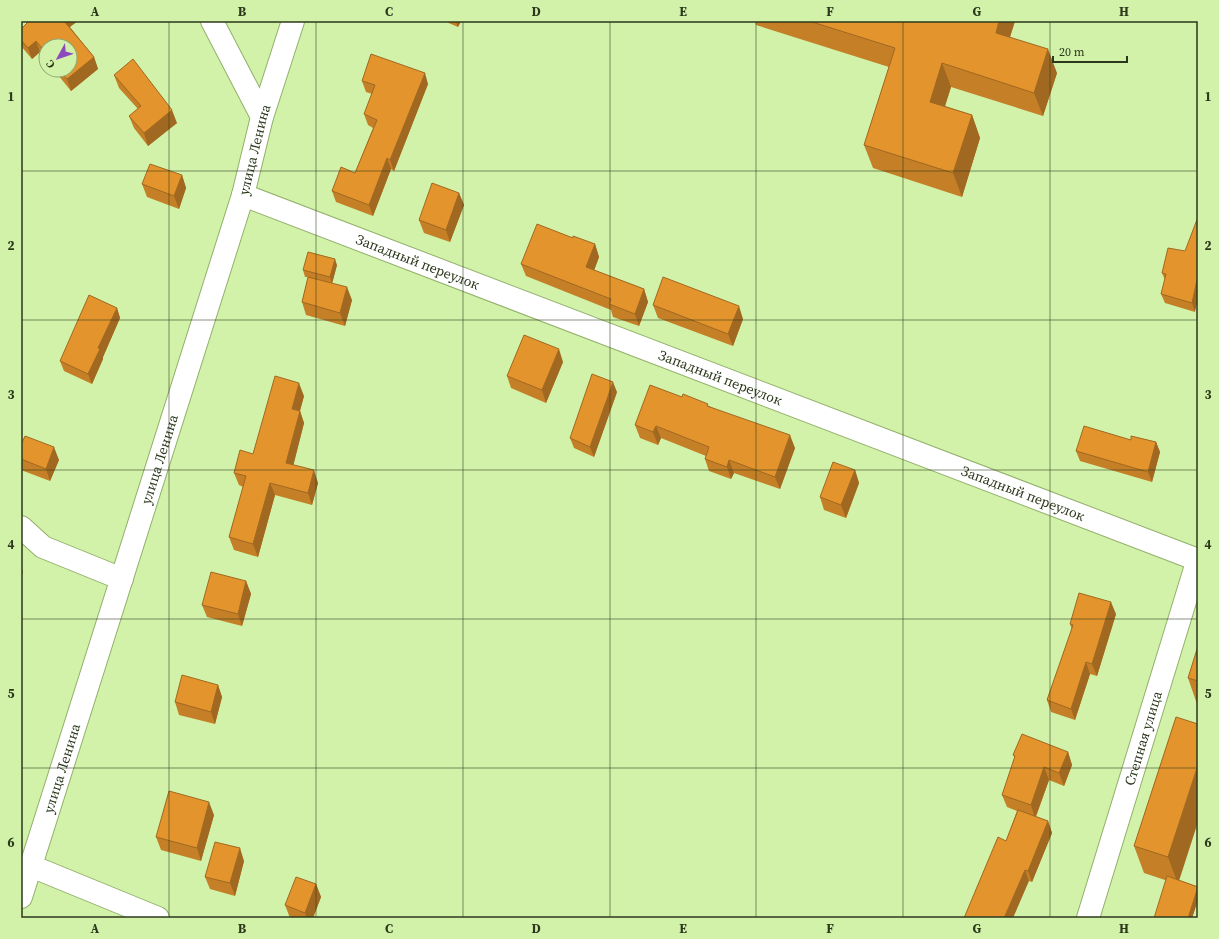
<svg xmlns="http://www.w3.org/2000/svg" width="1219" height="939" viewBox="0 0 1219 939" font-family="'Source Serif 4',serif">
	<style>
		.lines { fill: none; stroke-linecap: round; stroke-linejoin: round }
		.minor-casing { stroke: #92b06b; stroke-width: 24 }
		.minor { stroke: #fff; stroke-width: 22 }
		.wall { fill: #c47f27 }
		.shaded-wall { fill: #a06820 }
		.building { fill: #e4942d; stroke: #a06820 }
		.grid { fill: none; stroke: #2c381c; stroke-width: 1; stroke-opacity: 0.55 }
		.labels { text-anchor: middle; stroke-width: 3.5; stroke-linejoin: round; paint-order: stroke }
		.street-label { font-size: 14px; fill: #2c381c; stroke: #d2f2aa }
		.neatline { fill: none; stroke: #2c381c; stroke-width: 1.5 }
		.grid-label { font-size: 13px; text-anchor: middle; font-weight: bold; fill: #2c381c }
	</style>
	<rect width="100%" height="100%" fill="#d2f2aa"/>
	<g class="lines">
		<defs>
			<g id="minor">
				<path d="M212 21 262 117"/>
				<path id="s1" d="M243 195 1198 560"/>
				<path d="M21 527 43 547 122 579"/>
				<path d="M31 866 158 918"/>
				<path id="s2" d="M21 897 243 195 262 117 293 21"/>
				<path id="s3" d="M1088 918 1198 559"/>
			</g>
		</defs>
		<use href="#minor" class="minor-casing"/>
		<use href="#minor" class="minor"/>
	</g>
	<path class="wall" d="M444 21H461L458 27Z
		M755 21H1015L1010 37 1057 73 1043 116 951 87 945 106 972 115 980 138 962 197 873 168 864 145 889 67 756 25Z
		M70 27 94 57 98 69 71 91 54 70H70L46 46V60L40 52 32 59 21 46V29Z
		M114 75 177 123 148 146 134 128 129 116 138 109 119 88Z
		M362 81 428 84 394 171 391 169 373 216 336 202 332 191 355 173 373 128 368 125 364 114 372 94 366 92Z
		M182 175 186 188 179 209 147 197 142 184Z
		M459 193 464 205 450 242 424 233 419 220Z
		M573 238 595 244 599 257 594 270 644 289 648 302 639 326 613 317 611 310 526 276 521 264Z
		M1185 251 1195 312 1165 303 1161 294 1165 280 1162 273Z
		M337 265 332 283 352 300 345 326 306 315 302 302 308 277H305L303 270Z
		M653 305 743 319 733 346 658 318Z
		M117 308 120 318 103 357V359L92 384 64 371 60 361Z
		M563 362 546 403 511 388 507 376Z
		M617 392 594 457 574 448 570 438Z
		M304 396 300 411 304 423 293 465 318 483 312 505 275 495 258 557 234 550 229 537 243 487 239 485 234 473 253 454Z
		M682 397 709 406 795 448 780 489 734 473 731 479 709 471 705 459 706 456 661 438 658 445 640 438 635 425Z
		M1131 440 1156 442 1160 452 1152 482 1080 461 1076 451Z
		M21 445 59 460 50 481 21 470Z
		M855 470 859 483 846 518 824 510 820 497Z
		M246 581 251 594 242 626 207 617 202 605Z
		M1116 614 1097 676 1090 674 1075 720 1051 712 1047 700 1072 630 1070 624Z
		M1198 646V704H1197L1188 678Z
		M218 685 222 697 215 724 179 715 175 702Z
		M1176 717 1179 880 1198 887V900L1192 918 1165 880 1144 873 1134 846Z
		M1068 752 1072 765 1064 786 1049 780 1036 817 1048 821 1052 833 1032 882 1029 881 1006 841 1017 811 1007 807 1002 795 1015 758 1013 755Z
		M214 815 201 861 161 850 156 837Z
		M244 861 235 896 210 889 205 877Z
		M316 884 321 897 313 918H290L285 905Z"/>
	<path class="shaded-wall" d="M63 21H78L66 30Z
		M456 21H461L458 27Z
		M999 21H1015L1004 56 996 33Z
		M36 41 40 52 32 59 28 48Z
		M1048 49 1057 73 1043 116 1034 93Z
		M94 57 98 69 71 91 67 79Z
		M942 63 951 87 939 125 930 102Z
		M425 73 428 84 394 171 390 160Z
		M172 110 177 123 148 146 144 133Z
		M972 115 980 138 962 197 953 173Z
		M387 158 391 169 373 216 369 205Z
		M182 175 186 188 179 209 174 196Z
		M459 193 464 205 450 242 446 230Z
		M595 244 599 257 591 279 586 267Z
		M335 259 337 265 332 284 330 277Z
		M1198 275V299L1195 312 1192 303Z
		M347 287 352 300 345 326 340 313Z
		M644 289 648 302 639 326 635 314Z
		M739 306 743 319 733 346 728 334Z
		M117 308 120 318 103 357V359L92 384 88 374 98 348Z
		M559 349 563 362 546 403 542 390Z
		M613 382 617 392 594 457 590 447Z
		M299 383 304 396 297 421 292 409Z
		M300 411 304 423 291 475 286 463Z
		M656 426 661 438 658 445 653 432Z
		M790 435 795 448 780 489 775 477Z
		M1156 442 1160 452 1152 482 1148 472Z
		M54 447 59 460 50 481 46 469Z
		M729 460 734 473 731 479 727 467Z
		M314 470 318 483 312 505 308 493Z
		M855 470 859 483 846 518 841 505Z
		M270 483 275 495 258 557 253 544Z
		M21 566 23 572 21 577Z
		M246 581 251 594 242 626 238 614Z
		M1111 602 1116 614 1097 676 1092 664Z
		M1086 662 1090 674 1075 720 1071 709Z
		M218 685 222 697 215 724 211 712Z
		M1068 752 1072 765 1064 786 1059 773Z
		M1198 765V822L1178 884 1168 857Z
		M1044 767 1049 780 1035 818 1031 805Z
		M209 802 214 815 201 861 197 848Z
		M1048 821 1052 833 1032 882 1028 871Z
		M240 848 244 861 235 896 230 883Z
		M1025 870 1029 881 1013 918H1004Z
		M316 884 321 897 313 918H307L305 913Z
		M1198 887V900L1192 918H1188Z"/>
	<path class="building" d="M29 21H64L94 57 67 79 59 70H70V46H46V53L36 41 28 48 21 40V29Z
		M809 21H999L996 33 1048 49 1034 93 942 63 930 102 972 115 953 173 864 145 895 48Z
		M371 54 425 73 390 160 387 158 369 205 332 191 341 167 355 173 377 120 364 114 375 85 362 81Z
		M133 59 172 110 144 133 129 116 141 106 114 75Z
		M150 164 182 175 174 196 142 184Z
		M432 183 459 193 446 230 419 220Z
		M1198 217V275L1192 303 1161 294 1166 274 1162 273 1168 248 1185 251Z
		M537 224 573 238V236L595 244 586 267 644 289 635 314 609 304 611 299 521 264Z
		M308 252 335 259 330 277 303 270Z
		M308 277 347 287 340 313 302 302Z
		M663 277 739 306 728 334 653 305Z
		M89 295 117 308 98 348 100 349 88 374 60 361Z
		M524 335 559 349 542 390 507 376Z
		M592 374 613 382 590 447 570 438Z
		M275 376 299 383 292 409 300 411 286 463 314 470 308 493 270 483 253 544 229 537 246 476 234 473 240 450 253 454Z
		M650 385 682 397 683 394 708 404 707 406 790 435 775 477 729 460 727 467 705 459 709 447 656 426 653 432 635 425Z
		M1084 426 1131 440V436L1156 442 1148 472 1076 451Z
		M25 436 54 447 46 469 21 459V445Z
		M833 462 855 470 841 505 820 497Z
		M211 572 246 581 238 614 202 605Z
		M1079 593 1111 602 1092 664 1086 662 1071 709 1047 700 1073 625 1070 624Z
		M1198 646V681L1188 678Z
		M182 675 218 685 211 712 175 702Z
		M1176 717 1198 724V765L1168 857 1134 846Z
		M1022 734 1068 752 1059 773 1044 767 1031 805 1002 795 1015 756 1013 755Z
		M169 791 209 802 197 848 156 837Z
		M1018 810 1048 821 1028 871 1025 870 1004 918H964L998 837 1006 841Z
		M215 842 240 848 230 883 205 877Z
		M1167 876 1198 887 1188 918H1154Z
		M296 877 316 884 305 913 285 905Z"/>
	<path class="grid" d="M169 21V918M316 21V918M463 21V918M610 21V918M756 21V918M903 21V918M1050 21V918M21 171H1198M21 320H1198M21 470H1198M21 619H1198M21 768H1198"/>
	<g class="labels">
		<g class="street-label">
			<text dy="5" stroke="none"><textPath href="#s2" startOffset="783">улица Ленина</textPath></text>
			<text dy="5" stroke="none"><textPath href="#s1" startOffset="187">Западный переулок</textPath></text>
			<text dy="5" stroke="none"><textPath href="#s1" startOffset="511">Западный переулок</textPath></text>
			<text dy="5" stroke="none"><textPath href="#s2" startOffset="459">улица Ленина</textPath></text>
			<text dy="5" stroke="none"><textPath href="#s1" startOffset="835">Западный переулок</textPath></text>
			<text dy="5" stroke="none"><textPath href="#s3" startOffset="188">Степная улица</textPath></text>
			<text dy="5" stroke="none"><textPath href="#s2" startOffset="135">улица Ленина</textPath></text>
		</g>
	</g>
	<rect width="1219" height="939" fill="none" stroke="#d2f2aa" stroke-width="44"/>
	<g transform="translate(58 58) rotate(230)"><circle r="19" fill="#d2f2aa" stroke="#90a871"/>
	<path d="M0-3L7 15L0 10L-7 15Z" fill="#8d4abf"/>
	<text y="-6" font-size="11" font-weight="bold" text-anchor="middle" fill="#2c381c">С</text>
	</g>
	<path d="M1053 56v6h74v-6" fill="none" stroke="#2c381c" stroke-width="2"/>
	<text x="1059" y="56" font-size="12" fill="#2c381c" stroke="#d2f2aa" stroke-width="3" paint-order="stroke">20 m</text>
	<rect x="22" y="22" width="1175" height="895" class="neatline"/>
	<g class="grid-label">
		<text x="95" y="16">A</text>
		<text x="242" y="16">B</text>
		<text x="389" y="16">C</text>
		<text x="536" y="16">D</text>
		<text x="683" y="16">E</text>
		<text x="830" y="16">F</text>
		<text x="977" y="16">G</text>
		<text x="1124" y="16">H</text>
		<text x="11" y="101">1</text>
		<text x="1208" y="101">1</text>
		<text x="11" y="250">2</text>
		<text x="1208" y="250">2</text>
		<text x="11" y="399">3</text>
		<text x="1208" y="399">3</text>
		<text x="11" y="549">4</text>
		<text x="1208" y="549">4</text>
		<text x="11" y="698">5</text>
		<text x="1208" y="698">5</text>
		<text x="11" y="847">6</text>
		<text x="1208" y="847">6</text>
		<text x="95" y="933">A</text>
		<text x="242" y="933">B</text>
		<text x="389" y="933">C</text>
		<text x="536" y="933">D</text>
		<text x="683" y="933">E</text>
		<text x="830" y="933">F</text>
		<text x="977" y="933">G</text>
		<text x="1124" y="933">H</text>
	</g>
</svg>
